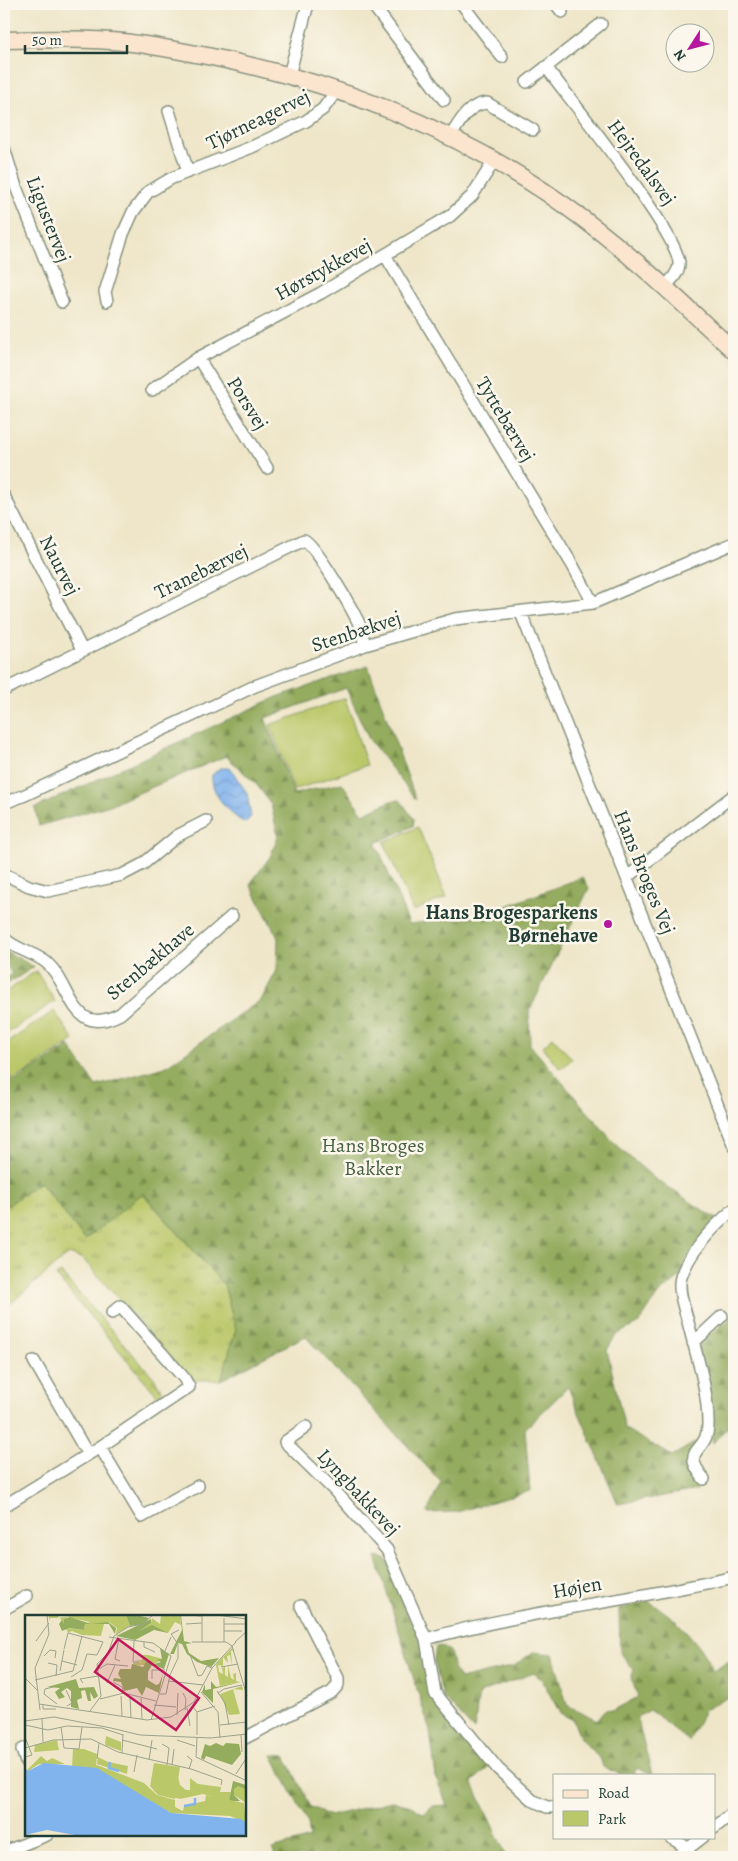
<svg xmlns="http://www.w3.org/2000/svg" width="738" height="1861" viewBox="0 0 738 1861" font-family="Alegreya,serif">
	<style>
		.grass { fill: url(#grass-tufts); stroke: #6d824f }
		.forest { fill: url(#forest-firs); stroke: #5a7449 }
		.park { fill: #bbc86a; stroke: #6d824f }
		.water { fill: url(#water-waves); stroke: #507890 }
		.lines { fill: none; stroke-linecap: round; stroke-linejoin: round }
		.street-casing { stroke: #87927e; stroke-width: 14 }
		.secondary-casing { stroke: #87927e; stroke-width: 19 }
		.street { stroke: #fff; stroke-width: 11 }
		.secondary { stroke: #fce5cf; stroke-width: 16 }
		.poi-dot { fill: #b5179e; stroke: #fbf7ec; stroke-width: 2 }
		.labels { text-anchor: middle; stroke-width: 5; stroke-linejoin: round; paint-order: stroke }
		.street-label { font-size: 20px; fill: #1f3d34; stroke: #fbf7ec }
		.poi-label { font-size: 20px; font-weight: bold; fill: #1f3d34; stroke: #fbf7ec; text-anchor: end }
		.park-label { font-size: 20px; fill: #466042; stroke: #fbf7ec }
		.inset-river { fill: none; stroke: #81b3ed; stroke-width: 2.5 }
		.inset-road { fill: none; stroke: #9ca28d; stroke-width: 1 }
		.view { fill: #c2185b; fill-opacity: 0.15; stroke: #c2185b; stroke-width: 2.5 }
		.inset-edge { fill: none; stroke: #1f3d34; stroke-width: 2.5 }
	</style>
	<defs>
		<pattern id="grass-tufts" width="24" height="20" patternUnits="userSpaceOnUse" patternTransform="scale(1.25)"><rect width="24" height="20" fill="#bbc86a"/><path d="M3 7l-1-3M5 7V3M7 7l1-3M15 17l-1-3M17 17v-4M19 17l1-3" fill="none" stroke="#97a458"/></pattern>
		<pattern id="forest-firs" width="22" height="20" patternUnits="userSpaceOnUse" patternTransform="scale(1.25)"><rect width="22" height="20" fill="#94ac5e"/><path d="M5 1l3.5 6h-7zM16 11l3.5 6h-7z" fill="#788d4e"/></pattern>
		<pattern id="water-waves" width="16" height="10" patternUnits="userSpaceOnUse" patternTransform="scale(1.25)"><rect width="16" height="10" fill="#81b3ed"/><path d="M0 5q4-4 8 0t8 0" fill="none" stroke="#6993c1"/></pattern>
	</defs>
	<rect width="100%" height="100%" fill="#fbf7ec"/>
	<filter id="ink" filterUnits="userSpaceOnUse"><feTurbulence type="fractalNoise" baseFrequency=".02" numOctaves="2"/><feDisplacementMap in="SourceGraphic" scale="10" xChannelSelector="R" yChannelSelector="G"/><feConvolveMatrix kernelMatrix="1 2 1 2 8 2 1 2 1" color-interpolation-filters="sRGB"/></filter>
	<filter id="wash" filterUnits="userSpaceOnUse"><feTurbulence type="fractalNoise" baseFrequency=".0096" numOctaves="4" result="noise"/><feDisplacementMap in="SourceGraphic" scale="20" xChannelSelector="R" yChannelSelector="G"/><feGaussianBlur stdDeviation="1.12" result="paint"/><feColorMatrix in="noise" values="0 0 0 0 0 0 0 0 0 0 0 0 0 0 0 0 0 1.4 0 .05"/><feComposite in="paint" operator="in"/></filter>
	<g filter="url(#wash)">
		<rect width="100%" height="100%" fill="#efe6c9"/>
		<path class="grass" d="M40 1182 85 1240 142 1193 224 1285 236 1329 221 1380H190L83 1259 69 1254 4 1309V1208Z
			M61 1273 155 1379 166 1399 161 1400 56 1276Z"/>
		<path class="forest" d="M368 666 416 800 369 739 346 688 265 718 294 794 342 783 363 814 391 801 400 800 414 819 413 826 376 843 409 924 478 917 583 877 589 888 529 1012 530 1045 618 1147 655 1179 717 1219 677 1280 659 1293 639 1323 616 1335 607 1350 625 1429 672 1456 696 1442 686 1464 697 1490 618 1504 568 1387 525 1429 530 1491 457 1512 427 1513 441 1482 305 1336 221 1380 236 1329 224 1285 143 1193 85 1240 40 1182 4 1208V1069L14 1082 69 1046 96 1086 165 1067 261 1000 277 970 278 938 250 884 270 857 278 837 271 804 257 785 226 756 110 805 39 826 35 808 277 697Z
			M4 950 34 967 4 986V979L12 974 4 961Z
			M734 1315V1420L713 1443 697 1345Z
			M376 1557 386 1559 415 1625 435 1697 490 1766 472 1782 507 1857H276L272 1849 310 1838 308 1823 272 1755 285 1756 311 1807 330 1816 392 1801 411 1806 424 1814 432 1806 447 1805 436 1777 430 1731Z
			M648 1601C676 1617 699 1641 713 1671L734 1658V1674L731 1676 734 1694 704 1710 689 1741 650 1710 637 1717 652 1775 637 1768 633 1775H622L603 1767 601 1760 580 1738 573 1720 560 1713 542 1680 534 1673 479 1693 474 1730 443 1697 434 1660 436 1647 440 1646 450 1651 454 1670 460 1679 514 1666 533 1652 553 1654 567 1705 597 1720 606 1709 614 1710 638 1697 631 1678 634 1670 620 1652 619 1609Z"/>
		<path class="park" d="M345 698 367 765 294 790 270 725Z
			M418 827 447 897 413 911 384 842Z
			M36 971 55 1001 4 1035V993Z
			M54 1011 74 1040 14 1080 4 1064V1045Z
			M553 1037 572 1059 561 1069 542 1047Z"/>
		<path class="water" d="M220 768H230L247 793 251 817 245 823C230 815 210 793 212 775Z"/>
	</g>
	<g filter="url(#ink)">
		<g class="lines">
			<defs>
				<path id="street" d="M372 4 444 100
					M462 4 502 57
					M556 4 562 12
					M546 67C569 98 680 235 679 264 679 273 671 280 666 286
					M289 75 308 4
					M527 82 601 24
					M169 111 188 172
					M450 137C460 122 468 104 487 103L533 130
					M4 148 16 187 62 302
					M385 255 573 566 593 603
					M107 301 105 292 123 234 133 212 148 192 172 178 252 147 306 121 323 109 337 90
					M198 358 267 468
					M152 390 198 358 321 293 450 216 472 196 494 161
					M4 496 82 650
					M521 613 734 1146
					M4 690 304 540C315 544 354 612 360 626 362 632 363 639 365 645
					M4 803 25 795 255 686 365 645 455 619 593 603 734 543
					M4 874 29 886 48 891 122 875 143 864 177 836 206 821
					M627 877 734 795
					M4 938C15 950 34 952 47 963 73 986 71 1039 120 1014L232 916
					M693 1343 722 1316
					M34 1361 87 1453
					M306 1427 285 1442 335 1491 387 1550 426 1639 435 1693 498 1769 532 1800 547 1807H554
					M100 1447 142 1517 198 1486
					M704 1479C678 1446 709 1455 708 1423 708 1389 696 1354 688 1322 685 1310 677 1290 681 1277 690 1250 713 1227 734 1209
					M4 1506 100 1447 189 1387 184 1378 120 1306 112 1313
					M4 1609 27 1596
					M426 1639C528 1610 632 1601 734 1577
					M245 1738 332 1692 338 1685V1678L301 1606
					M26 1748 22 1750 26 1762
					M714 1828 734 1812
					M670 1837 689 1849
					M4 1852 47 1835
					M677 1857 703 1837"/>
				<path id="secondary" d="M4 40C39 39 75 38 111 41 145 43 179 51 212 57 347 85 476 137 586 221 639 261 686 307 734 351"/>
			</defs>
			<use href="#street" class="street-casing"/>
			<use href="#secondary" class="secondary-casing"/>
			<use href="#street" class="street"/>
			<use href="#secondary" class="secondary"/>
		</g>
	</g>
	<circle class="poi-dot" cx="608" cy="924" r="5"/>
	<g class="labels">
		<g class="street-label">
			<text transform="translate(258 119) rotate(-26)" y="7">Tjørneagervej</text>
			<text transform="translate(642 162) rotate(54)" y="7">Hejredalsvej</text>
			<text transform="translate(49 219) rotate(69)" y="7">Ligustervej</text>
			<text transform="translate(323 269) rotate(-29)" y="7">Hørstykkevej</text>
			<text transform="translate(248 403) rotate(58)" y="7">Porsvej</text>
			<text transform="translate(506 419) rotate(59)" y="7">Tyttebærvej</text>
			<text transform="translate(60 565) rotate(63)" y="7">Naurvej</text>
			<text transform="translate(201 571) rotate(-26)" y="7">Tranebærvej</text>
			<text transform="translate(356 631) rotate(-18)" y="7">Stenbækvej</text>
			<text transform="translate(645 872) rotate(68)" y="7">Hans Broges Vej</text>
			<text transform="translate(150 961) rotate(-40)" y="7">Stenbækhave</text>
			<text transform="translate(359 1492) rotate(47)" y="7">Lyngbakkevej</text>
			<text transform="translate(577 1587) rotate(-10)" y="7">Højen</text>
		</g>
		<g class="poi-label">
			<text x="598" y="919">Hans Brogesparkens<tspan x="598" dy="23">Børnehave</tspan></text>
		</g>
		<g class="park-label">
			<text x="373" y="1152">Hans Broges<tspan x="373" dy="23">Bakker</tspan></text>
		</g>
	</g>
	<g transform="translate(25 1615)">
		<rect width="221" height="221" fill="#efe6c9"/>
		<path d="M23 0H34L33 3 52 0H101L105 11 91 19 92 13 84 7 79 9 76 21 57 20 47 16 43 18 41 13 59 15 60 9 65 7 43 2 39 4V10L35 3H25V6ZM136 0 155 1 156 10 150 7 143 18 128 13 114 16 126 8 127 3 135 9ZM207 33 209 35 206 36 207 50 205 40 202 41 203 48 198 42V51L193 50 194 57 198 59 197 53 200 52V60L203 62V51L206 63 209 65 208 59 211 58V66L215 67 195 71 191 50 193 47ZM117 40H123L138 44 129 49 109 51 108 48 118 47 108 46 117 45ZM153 162 155 170 161 175H165V163L173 169 196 172 195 177H206L204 186 178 179 155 184 128 176Z" fill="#bbc86a"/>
		<path d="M101 0H111L124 3 118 9 105 11ZM155 0H156L159 26 167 28 161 29 164 38 176 46 194 43 186 52 172 47 162 39 157 29 153 28 149 39H145L157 15ZM45 2 66 9 83 7 91 13 90 19 84 9H60L59 15 44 13 37 16 34 9 37 5 39 9V4ZM126 4V8L114 16 127 10 143 18 129 15 110 25 91 21ZM135 33 144 39 139 54 132 51 131 54V50H127L123 57V65L131 70 134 69 138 59 134 78 121 72 117 81 112 73 99 76 96 67 88 66 89 63 96 64 93 59 95 54H106L107 49 118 52 123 44 129 49 136 47 132 45 137 44ZM51 64 54 73 69 72 73 81 69 84 65 77 66 86H63L60 75 56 76 57 83 52 85 54 94 46 92V76L42 73 36 77 40 82 34 84 30 77 35 73 22 72ZM186 66 191 72 216 67 188 74V88L177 77 180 69V75L186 74ZM191 128 198 131 201 128 214 129 216 139 207 150 181 141 179 145 176 143 180 129 185 131ZM208 166 221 170V184L219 181 209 180 215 186H204Z" fill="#94ac5e"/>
		<path d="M16 141 22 146 27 143 40 149H14L3 156H1ZM73 142 83 147 103 151 102 159 72 149ZM72 150 119 168 132 180 150 185V192L158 196 159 191 180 186 181 180 219 188 221 208 205 201 146 198 69 153Z" fill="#bbc86a"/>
		<path d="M32 125 34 135 9 137 10 130Z" fill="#bbc86a"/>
		<path d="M217 71 218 75 208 74 215 99 204 100 195 79ZM81 121 96 127V136L80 130ZM48 134H59L72 139 71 153H47ZM129 148 155 152 150 184 133 180 125 171ZM213 171 220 174 221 188 209 180V174Z" fill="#bbc86a"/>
		<path d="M19 148 72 153 146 198 216 204 221 208V221L61 222 22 215 0 220V153L3 156Z" fill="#81b3ed"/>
		<path class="inset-river" d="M85 147 84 153 94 156M159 191 170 189V183"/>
		<path class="inset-road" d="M161 0 177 1M177 0V27M191 0 222 4M199 3V27M161 9 177 8M199 9H222M199 16H217M43 18 78 27 72 40 62 39 57 55 46 62M84 22 128 28 146 41 126 105M94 23 90 44 95 46M11 26 24 8M109 26 108 47H114M119 27V32L130 37M167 27H201L207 31 222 81M210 27 222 16M39 34 43 18M140 36 146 22M165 40 173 61 177 60 182 51 187 53M19 41 25 35 31 36 30 43M37 46 52 50M23 48 32 50 31 61M196 52 213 49M72 55 82 49 103 51M35 56 39 35M0 63 12 75M127 64V55H140M10 65 48 56 57 21M143 66 178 70M88 67 97 72 99 78M58 68 55 64 73 61M82 68 90 50M28 72 20 74 19 79 32 89M41 75 47 88 42 91M192 76 200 88 204 110M176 77 193 97 195 123M158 78 161 84 160 95M193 78 199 74 217 70M135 79H141L145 60 153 43V29L146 19 154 15M96 81 97 101M105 82 106 103M116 83 117 104M75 84 99 78 131 86M14 89 122 105 146 102 169 87 187 53 211 27M18 89V94H31M129 90 151 92M168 92 172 97 190 91M162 93 165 111M15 95 10 53 24 19 22 0M65 96 76 81 72 49 83 38 89 21 103 12 118 9 128 0M172 97V120M152 100 153 78M17 103 18 127M0 106 29 102 86 113M0 110 23 115 42 111 77 113 98 120M195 110 222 107M36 112 39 133 54 134 57 112M86 113 115 120 186 123 222 119M216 120 217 137M0 122 7 140 0 142M172 123 171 142 222 166M97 125 132 134M152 125 170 131M137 129 144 133 142 150M0 133 28 125 66 124 93 137 166 154 197 165 196 170M97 138 98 119M162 141 167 145 164 154M72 144 74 128M124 145 127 125M147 150 149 134M109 157 112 140M211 159 222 142"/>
		<path class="view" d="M93 24 174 83 151 115 70 57Z"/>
		<rect width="221" height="221" class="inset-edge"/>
	</g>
	<rect width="738" height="1861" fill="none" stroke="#fbf7ec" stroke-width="20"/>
	<rect x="553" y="1774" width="162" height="65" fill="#fbf7ec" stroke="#a3ada2"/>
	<rect x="563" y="1790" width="25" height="8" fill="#fce5cf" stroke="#a3ada2"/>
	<text x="598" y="1798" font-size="15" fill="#1f3d34">Road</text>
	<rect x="563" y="1811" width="25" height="15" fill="#bbc86a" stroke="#a3ada2"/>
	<text x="598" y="1824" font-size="15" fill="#1f3d34">Park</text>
	<g transform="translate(690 48) rotate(234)"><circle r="24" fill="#fbf7ec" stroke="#a3ada2"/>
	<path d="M0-4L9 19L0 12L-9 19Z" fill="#b5179e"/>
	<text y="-8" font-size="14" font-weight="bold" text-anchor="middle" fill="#1f3d34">N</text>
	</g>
	<path d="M25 45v8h102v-8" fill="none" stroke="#1f3d34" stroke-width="2.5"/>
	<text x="32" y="45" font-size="15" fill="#1f3d34" stroke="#fbf7ec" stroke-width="4" paint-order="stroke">50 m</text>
</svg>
